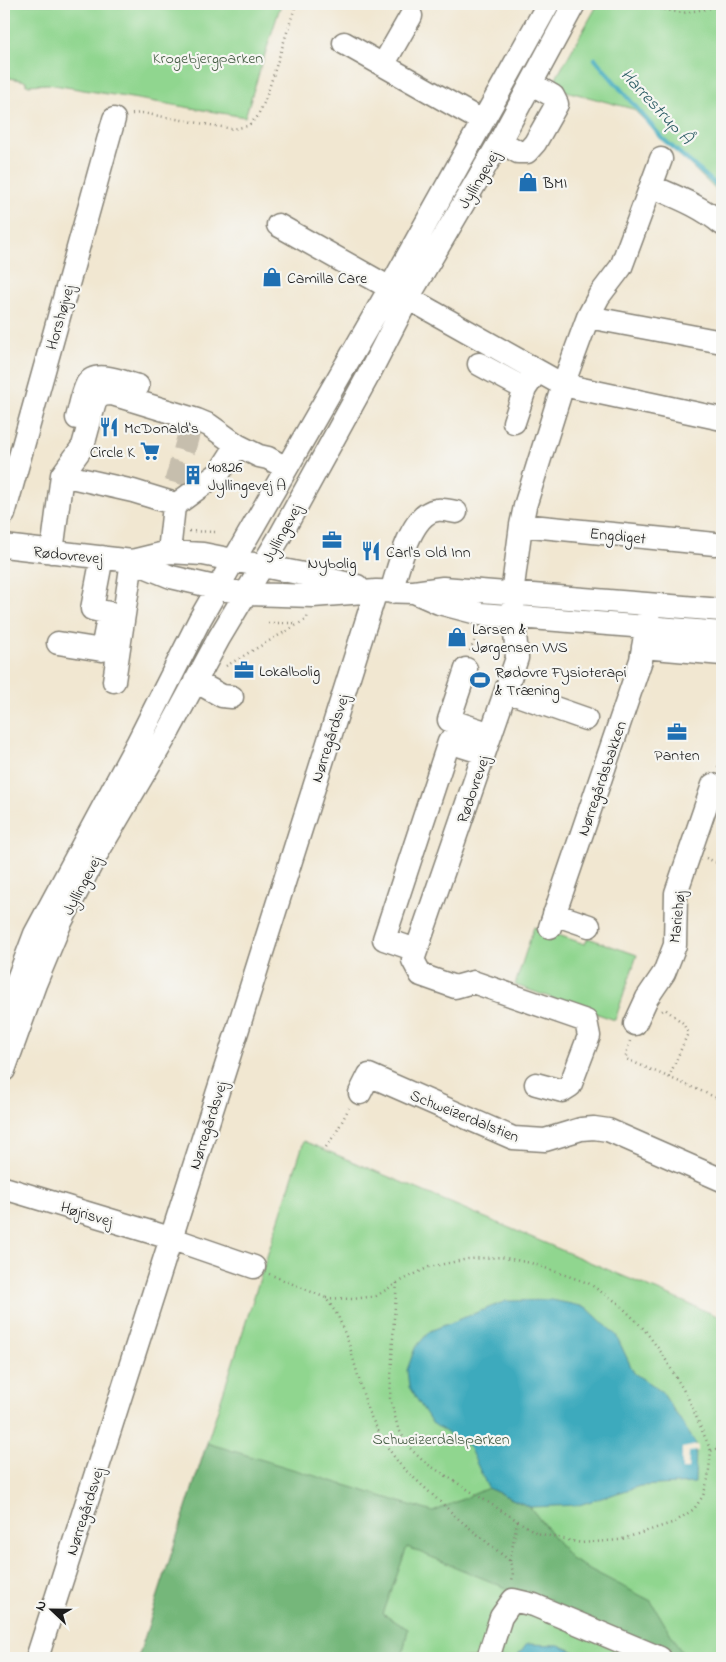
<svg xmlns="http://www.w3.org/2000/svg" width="726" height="1662" viewBox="0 0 726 1662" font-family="'Indie Flower',sans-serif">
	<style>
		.green { fill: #90d68f; stroke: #567956 }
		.forest { fill: #74b77a; stroke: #486a4b }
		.water { fill: #3eaabd; stroke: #2d636c }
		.pier { fill: #f1e7d1 }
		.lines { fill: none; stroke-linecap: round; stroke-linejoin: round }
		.stream { stroke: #3eaabd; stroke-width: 4.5 }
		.minor-tunnel { stroke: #c6bead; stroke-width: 22; stroke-dasharray: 22 11; stroke-linecap: butt }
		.minor-casing { stroke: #868276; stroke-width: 25 }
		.path { stroke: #868276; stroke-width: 2.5; stroke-dasharray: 1 4; stroke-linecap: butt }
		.minor { stroke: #fff; stroke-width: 22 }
		.labels { text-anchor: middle; stroke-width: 4.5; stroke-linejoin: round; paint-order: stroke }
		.park-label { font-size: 16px; fill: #455d44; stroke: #f6f6f2 }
		.street-label { font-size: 16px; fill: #1c1c1c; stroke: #f6f6f2 }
		.poi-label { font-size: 16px; fill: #1c1c1c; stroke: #f6f6f2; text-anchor: start }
		.water-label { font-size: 18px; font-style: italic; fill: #2b5c64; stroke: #f6f6f2 }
	</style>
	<rect width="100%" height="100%" fill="#f6f6f2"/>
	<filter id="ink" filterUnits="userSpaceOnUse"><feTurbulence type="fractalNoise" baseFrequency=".02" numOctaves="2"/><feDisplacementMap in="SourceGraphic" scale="10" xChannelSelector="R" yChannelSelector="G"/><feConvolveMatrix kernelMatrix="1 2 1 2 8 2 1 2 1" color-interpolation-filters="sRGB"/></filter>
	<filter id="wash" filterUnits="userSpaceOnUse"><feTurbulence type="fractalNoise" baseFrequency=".0096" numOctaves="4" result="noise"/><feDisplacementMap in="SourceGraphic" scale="20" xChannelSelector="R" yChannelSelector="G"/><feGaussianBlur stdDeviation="1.12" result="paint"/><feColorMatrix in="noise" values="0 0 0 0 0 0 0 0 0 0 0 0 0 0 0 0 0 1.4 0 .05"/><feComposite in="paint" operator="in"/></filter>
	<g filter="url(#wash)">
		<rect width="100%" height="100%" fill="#f1e7d1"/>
		<path class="green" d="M4 4H281L245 117 48 84 26 85V81L4 77Z
			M598 4H722V196L633 109 551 87Z
			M534 927 585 944 588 938 637 955 615 1020 515 985Z
			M304 1141 722 1318V1658H138Z"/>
		<path class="forest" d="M207 1443 433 1512 488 1488 530 1507 572 1560 651 1601 685 1658H644L627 1638 407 1547 383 1614 408 1629 402 1658H138Z"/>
		<path class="water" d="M552 1300 586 1307 616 1335 634 1373 662 1392 696 1444 695 1483 640 1486 579 1505 530 1507 488 1488 469 1447 432 1423 409 1387 407 1370 415 1348 430 1331 506 1301Z
			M527 1644 559 1645 589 1658H516Z"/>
		<path class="pier" d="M698 1445V1451L689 1452 688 1469H682V1448Z"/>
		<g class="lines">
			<path class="stream" d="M595 59 663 139 722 190"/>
		</g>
	</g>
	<g filter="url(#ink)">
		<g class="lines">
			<path class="minor-tunnel" d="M175 483 191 426"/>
			<defs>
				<path id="minor" d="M344 43 482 121
					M383 65 411 16
					M500 141 518 152H527L535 143 557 104 553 96 532 84
					M651 186C676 197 701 206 722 224
					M278 225 390 288
					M408 298 563 385 722 419
					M588 317 722 342
					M479 364 525 389
					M77 418C80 407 82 394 87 384 96 369 125 383 138 386
					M514 422 525 389 537 371
					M62 475 83 446 95 402C100 395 104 394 112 394L197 420 209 425 237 445
					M4 514 114 119
					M521 525 715 544
					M4 546 132 561 171 577 245 594 313 596 376 591 414 592 443 588 722 610
					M52 552 62 475 133 491 169 502 174 506
					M169 552 174 506 219 473 237 445 259 456 268 458 286 468
					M132 561 169 552 203 554 328 579 357 586
					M391 592C398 570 410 513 437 510 442 509 450 511 456 512
					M414 592 439 603 481 614 722 633
					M58 643 102 650 109 613 92 609 102 557
					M643 647 722 654
					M466 669 449 720 491 734
					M114 681 132 561
					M195 681 222 696 232 697
					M506 691 586 719
					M554 914 589 926
					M550 927 641 660 650 605
					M416 950 384 939 449 742 484 753
					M4 1016 35 934 138 742 200 619 390 288 548 4
					M635 1024 647 998 664 973 675 945 676 893 713 785 722 789
					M4 1070 35 984 60 924 95 857 166 736 219 638 279 538 368 376 408 298 500 141 574 4
					M536 1084 562 1091 570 1086 589 1036 586 1021 473 982 455 987 421 975 413 960 517 658 512 594 521 525 525 506 563 385 588 317 599 296 621 267 661 159
					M360 1093 369 1075 513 1138 545 1140 581 1129 594 1128 608 1130 722 1180
					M4 1188 170 1238 254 1267
					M37 1658 235 1038 376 591
					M488 1658 501 1617 513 1600 534 1605 660 1658"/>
			</defs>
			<use href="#minor" class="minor-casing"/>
			<path class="path" d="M630 4 683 13 722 6
				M132 114 142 113 233 129 248 126 257 117 265 101 296 4
				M189 531 215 532
				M268 623H298
				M470 651 478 632
				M226 666 307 619 308 613
				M718 767 722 752
				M706 858 722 865
				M662 1011 665 1009 683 1023 688 1033 669 1077
				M630 1041 626 1054V1059L722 1100
				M326 1147 336 1133 349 1108
				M269 1274 326 1298 338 1316 349 1344 368 1411 385 1444 401 1466 461 1521 510 1561 513 1572 512 1583
				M397 1283 394 1318 390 1398 398 1428 409 1447 424 1462 537 1533 581 1543 619 1540 675 1522 694 1509 703 1496 708 1479 711 1451 722 1447
				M326 1298 353 1299 376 1296 397 1283 429 1267 468 1259 501 1257 531 1263 588 1283 618 1303 644 1329 663 1355 688 1398 711 1451
				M510 1561 517 1521"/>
			<use href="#minor" class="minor"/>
		</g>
	</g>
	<defs>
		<symbol id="shop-bare" viewBox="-9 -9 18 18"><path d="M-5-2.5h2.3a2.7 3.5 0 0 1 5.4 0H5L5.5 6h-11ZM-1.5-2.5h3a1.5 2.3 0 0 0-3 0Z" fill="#1f6fb2" stroke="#f6f6f2" stroke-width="2.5" paint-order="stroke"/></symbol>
		<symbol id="restaurant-bare" viewBox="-9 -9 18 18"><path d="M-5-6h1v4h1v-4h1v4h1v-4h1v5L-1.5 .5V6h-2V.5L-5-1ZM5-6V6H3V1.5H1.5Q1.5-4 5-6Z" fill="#1f6fb2" stroke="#f6f6f2" stroke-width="2.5" paint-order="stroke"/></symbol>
		<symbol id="supermarket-bare" viewBox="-9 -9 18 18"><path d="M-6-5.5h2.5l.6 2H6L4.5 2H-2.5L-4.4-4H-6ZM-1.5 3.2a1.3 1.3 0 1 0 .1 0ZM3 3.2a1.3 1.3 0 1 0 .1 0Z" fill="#1f6fb2" stroke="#f6f6f2" stroke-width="2.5" paint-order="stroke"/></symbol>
		<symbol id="building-bare" viewBox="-9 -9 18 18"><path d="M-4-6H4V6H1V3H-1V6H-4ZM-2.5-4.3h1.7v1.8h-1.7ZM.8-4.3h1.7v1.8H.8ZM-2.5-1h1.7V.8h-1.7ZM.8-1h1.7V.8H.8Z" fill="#1f6fb2" stroke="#f6f6f2" stroke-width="2.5" paint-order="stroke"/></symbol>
		<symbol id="office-bare" viewBox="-9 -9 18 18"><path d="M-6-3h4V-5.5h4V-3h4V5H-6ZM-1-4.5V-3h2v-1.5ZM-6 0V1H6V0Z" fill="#1f6fb2" stroke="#f6f6f2" stroke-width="2.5" paint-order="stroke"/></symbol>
		<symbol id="stadium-bare" viewBox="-9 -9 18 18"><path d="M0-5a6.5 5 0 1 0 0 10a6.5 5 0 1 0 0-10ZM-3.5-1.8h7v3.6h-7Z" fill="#1f6fb2" stroke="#f6f6f2" stroke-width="2.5" paint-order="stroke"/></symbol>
	</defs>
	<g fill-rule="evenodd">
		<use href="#shop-bare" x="514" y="168" width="28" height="28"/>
		<use href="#shop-bare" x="258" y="263" width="28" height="28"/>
		<use href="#restaurant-bare" x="95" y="413" width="28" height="28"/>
		<use href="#supermarket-bare" x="136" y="437" width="28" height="28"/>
		<use href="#building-bare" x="179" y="461" width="28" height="28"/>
		<use href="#office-bare" x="318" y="526" width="28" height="28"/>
		<use href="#restaurant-bare" x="357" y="537" width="28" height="28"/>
		<use href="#shop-bare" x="443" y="623" width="28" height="28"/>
		<use href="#office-bare" x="230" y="656" width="28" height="28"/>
		<use href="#stadium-bare" x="466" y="666" width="28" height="28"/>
		<use href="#office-bare" x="663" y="718" width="28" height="28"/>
	</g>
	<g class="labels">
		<g class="park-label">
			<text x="208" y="63">Krogebjergparken</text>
			<text x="441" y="1444">Schweizerdalsparken</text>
		</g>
		<g class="street-label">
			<text transform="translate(478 179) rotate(-59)" y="6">Jyllingevej</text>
			<text transform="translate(59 317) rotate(-74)" y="6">Horshøjvej</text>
			<text transform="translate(281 533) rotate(-61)" y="6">Jyllingevej</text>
			<text transform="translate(618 535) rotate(6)" y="6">Engdiget</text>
			<text transform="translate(68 554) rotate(6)" y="6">Rødovrevej</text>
			<text transform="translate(329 738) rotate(-72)" y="6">Nørregårdsvej</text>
			<text transform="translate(601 778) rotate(-71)" y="6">Nørregårdsbakken</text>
			<text transform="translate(472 789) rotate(-71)" y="6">Rødovrevej</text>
			<text transform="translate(81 885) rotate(-62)" y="6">Jyllingevej</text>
			<text transform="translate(676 917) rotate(-84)" y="6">Mariehøj</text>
			<text transform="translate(465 1115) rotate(22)" y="6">Schweizerdalstien</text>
			<text transform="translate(207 1125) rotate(-72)" y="6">Nørregårdsvej</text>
			<text transform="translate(87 1213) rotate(17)" y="6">Højrisvej</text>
			<text transform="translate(84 1511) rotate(-72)" y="6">Nørregårdsvej</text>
		</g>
		<g class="poi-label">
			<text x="543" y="188">BMI</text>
			<text x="287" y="283">Camilla Care</text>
			<text x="124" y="433">McDonald's</text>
			<text x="135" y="457" text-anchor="end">Circle K</text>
			<text x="208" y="472">40826<tspan x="208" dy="18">Jyllingevej A</tspan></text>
			<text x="386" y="557">Carl's Old Inn</text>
			<text x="332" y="568" text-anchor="middle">Nybolig</text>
			<text x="472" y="634">Larsen &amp;<tspan x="472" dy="18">Jørgensen VVS</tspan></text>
			<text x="259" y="676">Lokalbolig</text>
			<text x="495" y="677">Rødovre Fysioterapi<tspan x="495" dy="18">&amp; Træning</tspan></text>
			<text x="677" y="760" text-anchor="middle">Panten</text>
		</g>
		<g class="water-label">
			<text transform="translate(657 106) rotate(47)" y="6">Harrestrup Å</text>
		</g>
	</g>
	<rect width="726" height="1662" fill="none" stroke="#f6f6f2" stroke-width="20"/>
	<g transform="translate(52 1610) rotate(292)" stroke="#f6f6f2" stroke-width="4" paint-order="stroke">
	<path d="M0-4L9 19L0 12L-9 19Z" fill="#1c1c1c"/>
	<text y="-8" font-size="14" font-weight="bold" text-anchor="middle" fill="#1c1c1c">N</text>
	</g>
</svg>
